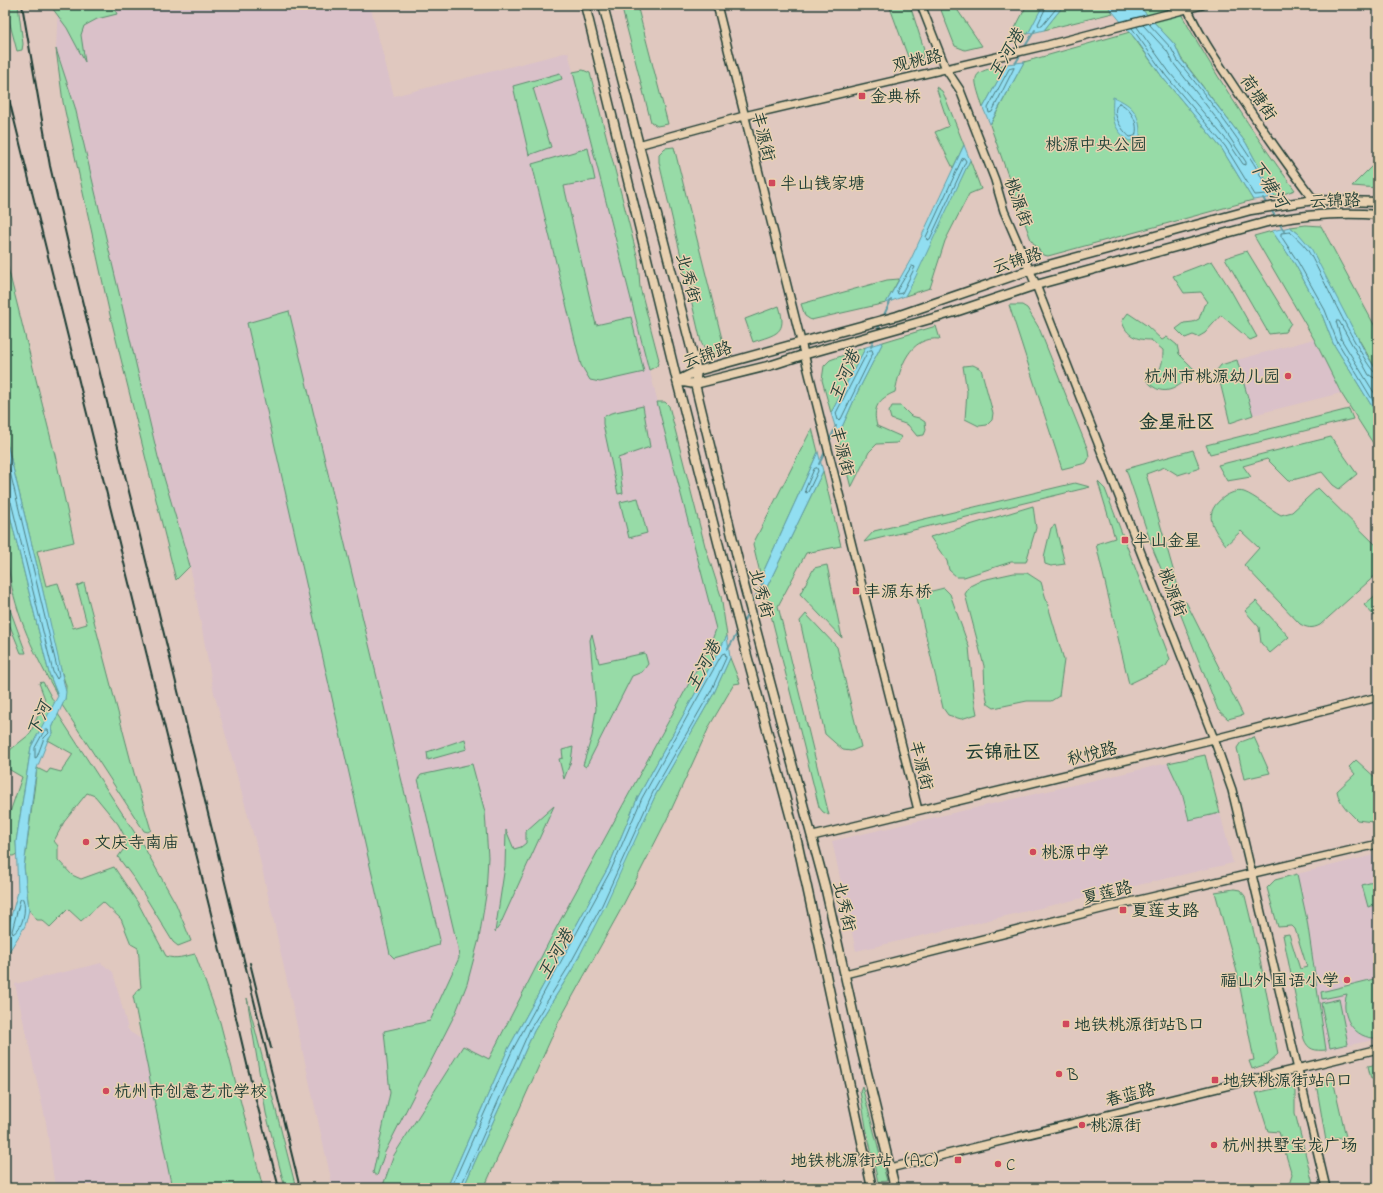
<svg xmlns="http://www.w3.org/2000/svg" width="1383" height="1193" viewBox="0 0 1383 1193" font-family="'Indie Flower','LXGW WenKai TC',sans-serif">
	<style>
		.built { fill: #dac1c9 }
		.green { fill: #97dba7; stroke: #5b8c6e }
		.water { fill: #91def1; stroke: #639ea5 }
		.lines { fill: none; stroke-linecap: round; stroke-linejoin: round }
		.shore { stroke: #4d7d80; stroke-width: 1 }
		.stream { stroke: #639ea5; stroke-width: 2 }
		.tertiary-casing { stroke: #1f3d34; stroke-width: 10 }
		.secondary-casing { stroke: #1f3d34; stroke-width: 11 }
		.tertiary { stroke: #e8d1b1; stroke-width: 7 }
		.secondary { stroke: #e8d1b1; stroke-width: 8 }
		.rail { stroke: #1f3d34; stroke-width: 2 }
		.poi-dot { fill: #d1495b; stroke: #e8d1b1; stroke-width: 1.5 }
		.labels { text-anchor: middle; stroke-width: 3; stroke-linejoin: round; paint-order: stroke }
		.street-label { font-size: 17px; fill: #1f3d34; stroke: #e8d1b1 }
		.poi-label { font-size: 17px; fill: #1f3d34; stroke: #e8d1b1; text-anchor: start }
		.park-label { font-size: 17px; fill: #25453a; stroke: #e8d1b1 }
		.water-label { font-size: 18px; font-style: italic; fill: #25453d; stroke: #e8d1b1 }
		.quarter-label { font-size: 19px; font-weight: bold; fill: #1f3d34; stroke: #e8d1b1 }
	</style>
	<rect width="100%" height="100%" fill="#e0c8bf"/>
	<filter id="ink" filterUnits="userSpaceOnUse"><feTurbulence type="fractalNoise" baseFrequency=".025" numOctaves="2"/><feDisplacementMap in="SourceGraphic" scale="8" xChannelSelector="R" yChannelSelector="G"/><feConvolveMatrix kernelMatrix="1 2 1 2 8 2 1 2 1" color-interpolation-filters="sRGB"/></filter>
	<g filter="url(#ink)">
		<path class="built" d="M58 5H370L394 96 568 52 716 629 711 643 555 930 489 1060 463 1046 394 1155 382 1188H333L259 855 214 693 190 566 158 457 75 107 56 49Z
			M1314 339 1341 393 1253 415 1237 360Z
			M1168 763 1182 793 1189 820 1220 813 1233 863 856 951 832 841Z
			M1378 854V1039L1326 1050 1307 920 1297 874Z
			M101 963 113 972 128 1029 130 1032 162 1052 199 1188H55L46 1122 15 984Z"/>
		<path class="green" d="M5 5H18L23 44 22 50 17 51Z
			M50 5H113L117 14 97 19 84 26 81 35 85 62 67 28Z
			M621 5H637L668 124 657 126 651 122Z
			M889 5H910L924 49 921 61 911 65Z
			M939 5H954L982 46 965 50 955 46Z
			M1027 5H1044L1028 34H1012Z
			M1064 5H1107L1113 13 1044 30Z
			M1138 5H1176C1212 69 1251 131 1295 190L1275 197 1246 143 1181 58 1175 45Z
			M1130 32 1163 78 1222 149 1253 200 1048 256 1043 255 1031 240 990 125 1024 62Z
			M56 49 75 107 158 457 190 566 176 580 110 315 63 102Z
			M1007 64 983 108C972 72 969 74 1007 64Z
			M583 70 590 73 591 77 638 259 640 287 659 360 657 366 649 370 573 72Z
			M560 73 562 79 533 88 551 147 529 155 513 86Z
			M936 87 942 91 945 97 964 145 953 168 935 132 949 126Z
			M674 147 725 351 712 354 705 350 701 342 659 162V154L665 148Z
			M588 148 595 180 564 186 596 325 631 317 644 372 600 382 590 380 581 365 532 164Z
			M970 160 981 189 969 194 945 241 930 288 905 296Z
			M1378 160V188L1352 186Z
			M1306 225 1321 226 1378 332V373L1299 234 1290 227Z
			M1272 231 1295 264 1321 312 1333 343 1378 416V451L1341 393 1314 339 1254 236Z
			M1247 251 1291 323 1285 332 1269 334 1225 258Z
			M5 256 55 455 74 542 37 551 46 586 58 583 73 628 87 624 77 586 84 583 134 773 151 830 148 832 144 831 62 705 65 699 66 686 57 657 39 574 5 435Z
			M1212 261 1230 289 1257 337 1250 340 1221 315 1205 333 1198 337 1193 335 1185 338 1176 329 1184 323 1193 322 1199 319 1204 305 1208 302 1201 292 1184 293 1173 276Z
			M899 279 886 303 811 320 805 316 801 304 887 280Z
			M1009 305H1022L1027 308 1039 328 1088 450 1089 458 1086 463 1062 469Z
			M779 306C788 334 776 334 753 342L745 319Z
			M289 311 440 940 439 945 394 958 390 954 247 323Z
			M1128 313 1146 325 1162 340 1167 337 1177 345 1179 354 1196 371C1180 385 1165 402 1146 380 1161 375 1163 364 1163 350L1151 340C1137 340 1126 336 1122 321Z
			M936 326 940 339C909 336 900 367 895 392 878 399 872 408 877 426L902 437 897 443 877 444 869 452 851 488 838 436 858 391 883 342Z
			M866 347 831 413 822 380 824 366 830 360Z
			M1237 360 1253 415 1230 423 1217 370 1221 365Z
			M973 365 981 369 993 413 992 420 987 425 979 426 965 419 967 392 963 366Z
			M657 402H665L669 406 705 546 721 596 727 636 638 797 608 868 508 1049 447 1188H382L394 1155 463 1046 489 1059 555 930 711 643 716 629Z
			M643 406 650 447 618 458 623 493 618 494 603 424V417L611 413Z
			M892 406H901L911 416 919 418 925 422 926 430 924 435 917 436 908 425 891 419 889 412Z
			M1349 409 1353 419 1210 454 1206 445Z
			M812 428 818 452 761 577 753 544Z
			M1331 437 1357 474 1339 489 1333 485 1322 472 1289 481 1267 459 1243 466 1251 477 1227 481 1218 465Z
			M1193 450 1200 468 1178 475 1165 467 1146 474 1178 587 1170 590 1154 552 1126 469Z
			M823 471 841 546 806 553 778 606 829 815 823 812 819 807 765 591Z
			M1098 482 1105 489 1170 659 1166 666 1129 684 1096 544 1115 538Z
			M1075 483 1090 487 864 542 874 531Z
			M1318 488 1378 547V573L1320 625C1312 629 1307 628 1300 624L1244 565 1259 548 1241 531 1226 545C1212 528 1202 513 1224 497 1230 493 1237 490 1244 492 1255 496 1270 509 1281 515L1292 512Z
			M5 495 49 673 58 696C36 658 15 615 9 571 5 546 5 520 5 495Z
			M638 498 647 533 629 538 620 502Z
			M1033 506 1036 528 1026 562H1011L964 577H957L949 570 947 561 930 537Z
			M1055 525 1065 564 1051 566 1045 564 1044 557 1051 528Z
			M827 565 842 638 800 594 814 568Z
			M1014 573H1027L1041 582 1064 660 1059 696 1051 701H1027L994 708 988 704 985 690 984 666 965 594 970 586 982 580Z
			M944 588 950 594 969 647 974 699 977 714 961 719 948 715 943 708 917 598 920 594Z
			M1378 593V620L1364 605Z
			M5 596 26 653H21L10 626 5 620Z
			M1256 601 1289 637 1270 653 1261 643 1259 627 1245 611Z
			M1186 602 1243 715 1228 719 1218 710 1177 605Z
			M806 614 837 647 861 747 851 751 843 750 825 734 800 621Z
			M592 634 599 663 645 653 648 664 642 672 632 676 586 767 583 765 592 736 596 709 590 640Z
			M730 658 740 683 734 684 710 725 667 819 620 911 559 1021 484 1188H463L534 1031 573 968 656 794 714 693Z
			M43 682 55 704 31 747 16 842 17 854 13 856 5 855V827L22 777 5 767V754L30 734 45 699 39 683Z
			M58 714 144 847 176 904 191 941 178 946 173 942 135 880 118 857 126 846 125 837 118 824 95 796 87 793 64 822 54 841 58 846V860L72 875 81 879 114 867 138 903 166 956C176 960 185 956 195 954L220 1022 263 1188H172L133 996 141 987C139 974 140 961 138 948L131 944 121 919 103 902 81 921 68 909 50 927 42 920H37L29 910 24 867 37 768 47 773 50 769 61 772 73 754 48 740 53 733 52 728Z
			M1254 737 1270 773 1244 779 1237 748 1241 742Z
			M465 739 467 749 428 760 427 752Z
			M573 747 571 761 564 779 559 759 563 758 562 750Z
			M1205 755 1220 813 1189 820 1182 793 1168 763Z
			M1356 760 1378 780V808L1373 813V822L1357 820C1349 812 1339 803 1337 791L1355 774 1349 767Z
			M472 764 485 812 488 857 486 895 479 939 467 984 456 1012 385 1152 377 1176 373 1173 390 1093 384 1031 430 1021 459 958 458 948 418 779 421 775Z
			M554 806 500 925 495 932 505 866 506 830 514 849 521 847 526 843V831Z
			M1297 874 1307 920 1326 1050C1315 1051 1308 1050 1304 1039L1283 935 1289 934 1300 969 1307 967 1295 929 1292 926 1278 927 1267 888 1275 880Z
			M1373 882 1378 904 1368 907 1362 885Z
			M1234 889 1240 890 1245 896 1259 954 1278 1054 1267 1064 1252 1069 1249 1061 1254 1060 1237 972 1215 892Z
			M1378 978V1038C1354 1040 1339 1015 1347 994L1322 999 1321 992Z
			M247 998 296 1188H285L266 1113Z
			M1339 999 1348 1044 1330 1048 1321 1003Z
			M1378 1064V1077L1371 1079 1368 1066Z
			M1332 1075 1346 1137 1326 1141 1317 1089 1319 1083Z
			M862 1086 887 1181 878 1182 866 1127 860 1091Z
			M1282 1087H1291L1295 1091V1113L1314 1188H1288L1292 1175 1279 1132 1268 1131 1256 1093Z"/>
		<path class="water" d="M1043 5H1064L1044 30 1028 34Z
			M1107 5H1138L1175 45 1181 59 1246 143 1275 197 1253 200 1222 149 1163 78 1138 42Z
			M1024 62 990 124 983 108 1007 64Z
			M1113 97C1134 105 1141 116 1140 139L1129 141C1112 128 1112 117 1113 97Z
			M964 145 970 160 915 278 905 296 886 303 911 259Z
			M1290 227 1299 234 1311 248 1365 352 1378 373V416L1333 343 1321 312 1295 264 1272 231Z
			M883 342 858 391 838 436 831 413 866 347Z
			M5 435 39 574 66 692 65 699 52 728 53 733 48 740 37 768 34 785 24 867 29 910 25 926 5 958V937L18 892 16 842 31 747 58 696 49 673 5 495Z
			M818 452 823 471 765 591 761 577Z
			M727 636 730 658 714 693 656 794 605 906 573 968 534 1031 463 1188H447L508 1049 608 868 638 797Z"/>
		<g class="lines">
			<path class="shore" d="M1047 5 1038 24 1039 26H1042L1059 5
				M1137 27 1170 73 1229 143 1243 164 1246 165V162L1220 123 1174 64 1167 51 1143 25
				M1132 28 1166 76 1225 146 1255 195 1267 194C1270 176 1193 79 1178 61L1171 48 1149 24
				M1014 68 992 112 989 113 988 108 1009 69Z
				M1119 103C1130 107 1140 124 1135 136L1130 137C1122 131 1109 111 1119 103Z
				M964 158 966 161 930 239 927 240 926 237 962 159Z
				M912 266 915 267 902 293 898 294 897 291Z
				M872 350 873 353 841 419 838 420 836 413 868 351Z
				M1378 375C1366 373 1318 266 1307 249 1302 243 1296 237 1290 232L1281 233V236L1298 262 1325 310 1337 341 1378 409
				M1378 380 1369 375 1339 321H1336L1341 339 1378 399
				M5 451 59 676 57 679 53 672 11 502 5 498
				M817 468 818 471 808 492 806 493 805 490 814 469Z
				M45 730H48L49 733 44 738 37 757 35 758V748Z
				M23 899C27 909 23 928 13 934L12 931 20 900Z
				M451 1188 512 1051 611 870 642 798 722 654 725 653 726 658 711 691 653 792 602 905 569 966 530 1029 460 1188"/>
			<path class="stream" d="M1024 48 1035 30
				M1015 64 1021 54
				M1263 198 1268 206
				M1270 209 1276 217
				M1279 223 1284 231
				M883 317 891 300
				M877 332 880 323
				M871 347 874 338
				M829 442 836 426
				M819 464 826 450
				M751 605 763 582
				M742 624 749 610
				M728 649 738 632"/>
			<defs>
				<path id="tertiary" d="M717 5 918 810
					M921 5 946 69 960 90 995 180 1004 211 1036 285 1214 739 1232 790 1326 1188
					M1186 5C1197 31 1213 55 1229 79 1256 120 1284 161 1314 200
					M638 145 744 116 1048 45 1202 5
					M813 836 1214 739 1378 697
					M845 974 1109 907 1378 844
					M890 1168 1378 1049"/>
				<path id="secondary" d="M585 5 677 381 746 652 797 841 872 1188
					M603 5 697 371 695 384 744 585 825 886 862 1052 895 1188
					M677 381 697 371 897 316 1030 270 1251 210 1314 200 1378 202
					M677 381 695 384 772 365 803 355 955 312 1036 285 1267 222C1304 215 1341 212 1378 215"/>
			</defs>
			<use href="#tertiary" class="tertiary-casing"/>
			<use href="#secondary" class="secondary-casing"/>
			<use href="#tertiary" class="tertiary"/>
			<use href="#secondary" class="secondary"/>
			<path class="rail" d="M22 5 50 166 67 239 300 1188
				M5 83 219 946 251 1081 279 1188
				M250 963 271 1048"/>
		</g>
	</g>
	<g class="poi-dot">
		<rect x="858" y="92" width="8" height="8" rx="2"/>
		<rect x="768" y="179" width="8" height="8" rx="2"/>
		<circle cx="1288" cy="376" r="4"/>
		<rect x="1121" y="536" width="8" height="8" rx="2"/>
		<rect x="852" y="587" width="8" height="8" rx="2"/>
		<circle cx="86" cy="842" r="4"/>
		<circle cx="1033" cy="852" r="4"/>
		<rect x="1119" y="906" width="8" height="8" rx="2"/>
		<circle cx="1347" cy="980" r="4"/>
		<rect x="1062" y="1020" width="8" height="8" rx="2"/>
		<circle cx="1059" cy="1074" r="4"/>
		<rect x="1211" y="1076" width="8" height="8" rx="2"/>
		<circle cx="106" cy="1091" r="4"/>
		<circle cx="1082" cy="1125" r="4"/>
		<circle cx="1214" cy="1145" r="4"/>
		<rect x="954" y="1156" width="8" height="8" rx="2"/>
		<circle cx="998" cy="1164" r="4"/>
	</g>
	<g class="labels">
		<g class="street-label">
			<text transform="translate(917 60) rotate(-13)" y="6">观桃路</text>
			<text transform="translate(1259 97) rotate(56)" y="6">荷塘街</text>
			<text transform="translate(764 136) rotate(76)" y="6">丰源街</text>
			<text transform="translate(1335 200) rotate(-2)" y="6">云锦路</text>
			<text transform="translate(1019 202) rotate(70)" y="6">桃源街</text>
			<text transform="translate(1017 260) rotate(-18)" y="6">云锦路</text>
			<text transform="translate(689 278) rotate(75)" y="6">北秀街</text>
			<text transform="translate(707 354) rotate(-19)" y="6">云锦路</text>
			<text transform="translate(843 451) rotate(76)" y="6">丰源街</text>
			<text transform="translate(1173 592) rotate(69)" y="6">桃源街</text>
			<text transform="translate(762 593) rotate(75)" y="6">北秀街</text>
			<text transform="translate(1092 753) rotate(-14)" y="6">秋悦路</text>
			<text transform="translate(922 765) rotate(76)" y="6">丰源街</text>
			<text transform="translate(1107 892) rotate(-14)" y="6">夏莲路</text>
			<text transform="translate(845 906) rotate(77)" y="6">北秀街</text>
			<text transform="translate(1130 1094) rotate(-14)" y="6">春蓝路</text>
		</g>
		<g class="poi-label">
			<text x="870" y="102">金典桥</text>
			<text x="780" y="189">半山钱家塘</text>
			<text x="1280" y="382" text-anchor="end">杭州市桃源幼儿园</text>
			<text x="1133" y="546">半山金星</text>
			<text x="864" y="597">丰源东桥</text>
			<text x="94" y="848">文庆寺南庙</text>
			<text x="1041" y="858">桃源中学</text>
			<text x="1131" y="916">夏莲支路</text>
			<text x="1339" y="986" text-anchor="end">福山外国语小学</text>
			<text x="1074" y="1030">地铁桃源街站B口</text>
			<text x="1067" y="1080">B</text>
			<text x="1223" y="1086">地铁桃源街站A口</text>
			<text x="114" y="1097">杭州市创意艺术学校</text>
			<text x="1090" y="1131">桃源街</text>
			<text x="1222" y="1151">杭州拱墅宝龙广场</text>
			<text x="950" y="1166" text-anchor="end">地铁桃源街站（A·C）</text>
			<text x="1006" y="1170">C</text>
		</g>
		<g class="park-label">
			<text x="1096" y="150">桃源中央公园</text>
		</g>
		<g class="water-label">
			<text transform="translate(1006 54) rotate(-60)" y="6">王河港</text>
			<text transform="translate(1269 184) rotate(56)" y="6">下塘河</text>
			<text transform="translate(844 376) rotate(-67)" y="6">王河港</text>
			<text transform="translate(703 666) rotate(-62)" y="6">王河港</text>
			<text transform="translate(39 719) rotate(-67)" y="6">下河</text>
			<text transform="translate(555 954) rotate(-60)" y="6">王河港</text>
		</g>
		<g class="quarter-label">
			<text x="1177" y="428">金星社区</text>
			<text x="1003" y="758">云锦社区</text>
		</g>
	</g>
	<rect width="1383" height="1193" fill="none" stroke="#e8d1b1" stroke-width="20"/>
	<rect x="10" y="10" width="1363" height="1173" fill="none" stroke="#1f3d34" stroke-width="1.5" filter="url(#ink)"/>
</svg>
